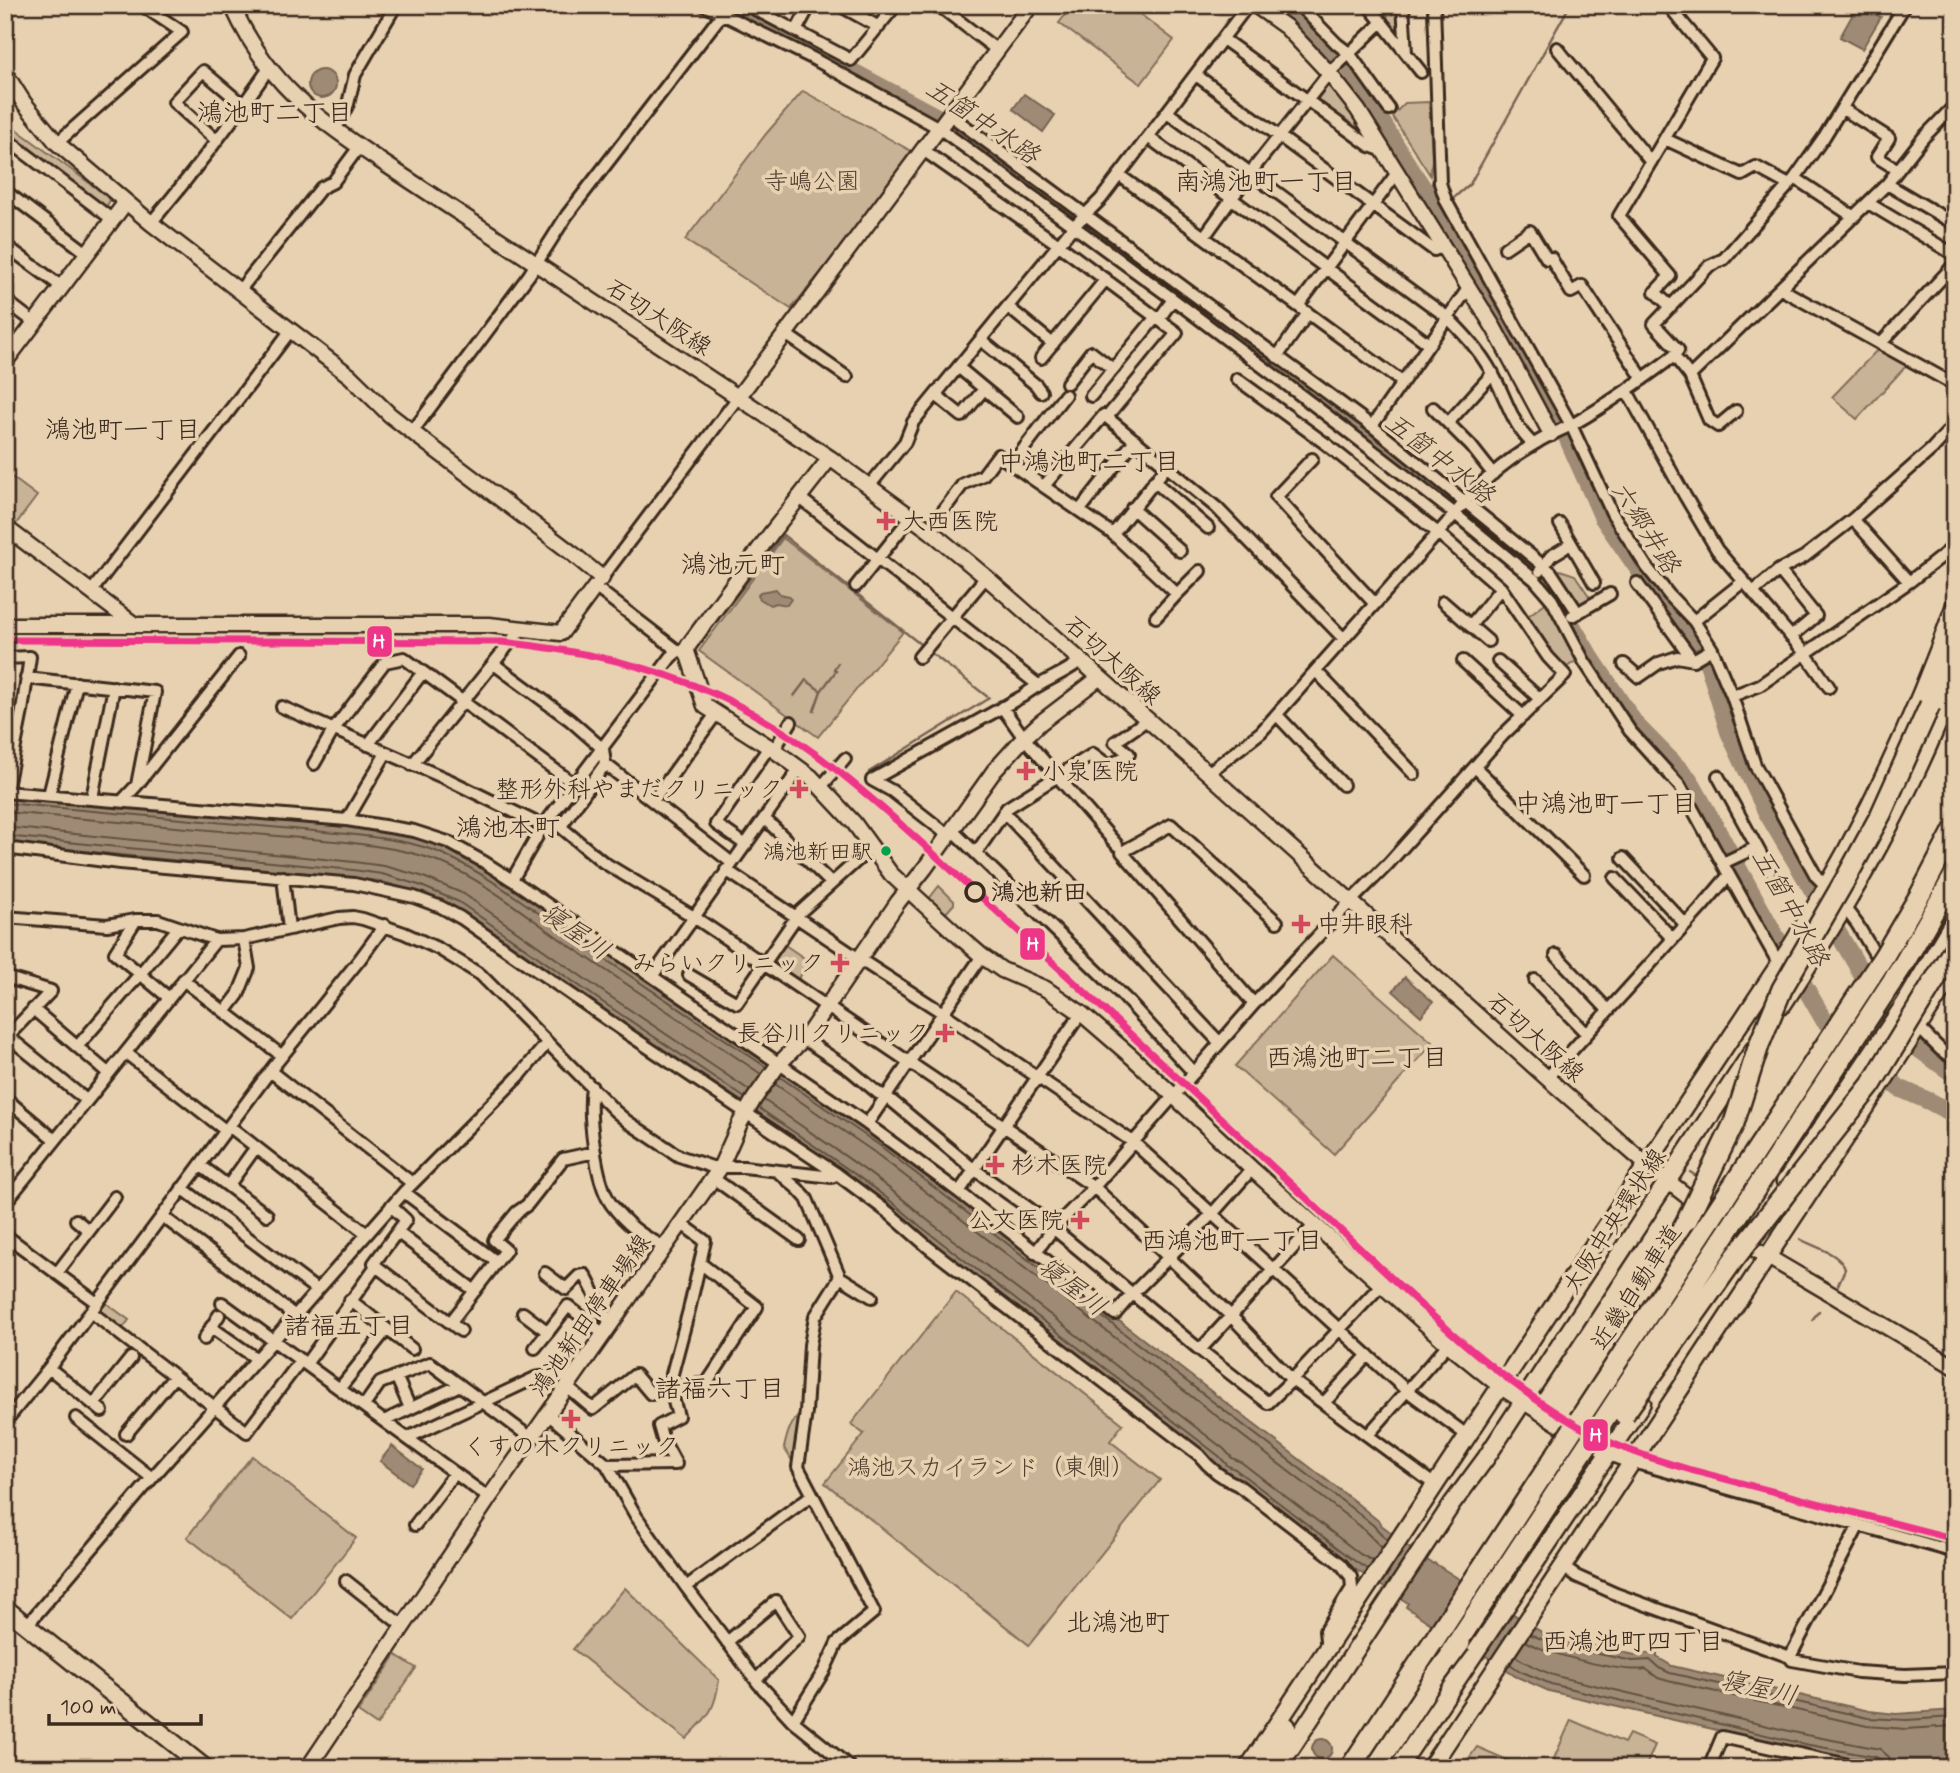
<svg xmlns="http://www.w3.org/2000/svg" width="1960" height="1773" viewBox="0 0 1960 1773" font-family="Mynerve,'Klee One',sans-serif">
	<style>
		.green { fill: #c9b397; stroke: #826e5a; stroke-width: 2 }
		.water { fill: #9f8b74; stroke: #776452; stroke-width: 2 }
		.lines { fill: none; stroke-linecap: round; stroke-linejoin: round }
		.shore { stroke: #635140; stroke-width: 2 }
		.stream { stroke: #776452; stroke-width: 2.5 }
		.river { stroke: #9f8b74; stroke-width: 18 }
		.street-casing { stroke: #3b2a1e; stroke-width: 16 }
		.secondary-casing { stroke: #3b2a1e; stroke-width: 19 }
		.primary-casing { stroke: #3b2a1e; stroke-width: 21 }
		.highway-casing { stroke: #3b2a1e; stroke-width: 24 }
		.street { stroke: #e8d1b1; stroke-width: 10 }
		.secondary { stroke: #e8d1b1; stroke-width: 14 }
		.primary { stroke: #e8d1b1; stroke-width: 16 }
		.highway { stroke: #e8d1b1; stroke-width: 19 }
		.highway-bridge-casing { stroke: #3b2a1e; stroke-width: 24; stroke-linecap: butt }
		.highway-bridge { stroke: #e8d1b1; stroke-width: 19 }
		.rail-1-casing { stroke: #e8d1b1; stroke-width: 12 }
		.rail-1 { stroke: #ee3689; stroke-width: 7 }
		.poi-dot { fill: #d1495b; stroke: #e8d1b1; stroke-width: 2.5 }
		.bus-dot { fill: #03a04e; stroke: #e8d1b1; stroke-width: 2.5 }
		.stop-dot { fill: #e8d1b1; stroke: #3b2a1e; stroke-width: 3.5 }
		.labels { text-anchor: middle; stroke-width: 7; stroke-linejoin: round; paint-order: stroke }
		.bus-label { font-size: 22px; fill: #3b2a1e; stroke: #e8d1b1; text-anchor: end }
		.park-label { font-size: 24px; fill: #503f30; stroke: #e8d1b1 }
		.street-label { font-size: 24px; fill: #3b2a1e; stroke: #e8d1b1 }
		.poi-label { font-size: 24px; fill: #3b2a1e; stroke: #e8d1b1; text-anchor: start }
		.stop-label { font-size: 24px; font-weight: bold; fill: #3b2a1e; stroke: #e8d1b1; text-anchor: start }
		.neighbourhood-label { font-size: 26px; fill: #3b2a1e; stroke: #e8d1b1 }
		.water-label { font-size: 26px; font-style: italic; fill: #4f3d2f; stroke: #e8d1b1 }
		.line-badge { stroke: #e8d1b1; stroke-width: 2.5 }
		.badge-label { font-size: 19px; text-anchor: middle; font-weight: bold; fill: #fff }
	</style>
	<rect width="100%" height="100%" fill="#e8d1b1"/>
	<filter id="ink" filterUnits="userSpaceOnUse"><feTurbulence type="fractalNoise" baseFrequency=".0143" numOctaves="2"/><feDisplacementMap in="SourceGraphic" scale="14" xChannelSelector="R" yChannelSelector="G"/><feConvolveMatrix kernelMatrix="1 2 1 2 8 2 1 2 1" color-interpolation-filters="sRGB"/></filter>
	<g filter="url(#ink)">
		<path class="green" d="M1073 5H1128L1174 40 1141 84 1059 23Z
			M1395 5H1399L1401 38 1383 22Z
			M1326 81 1341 95 1368 136 1365 140 1312 101Z
			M803 91 913 152 858 227 791 309 685 240 766 134Z
			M1429 102 1432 160 1430 175 1392 116 1405 103Z
			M5 121 111 199 105 208 5 134Z
			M1880 347 1908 364 1857 419 1832 397Z
			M5 472 37 496 16 524 5 515Z
			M783 538 903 632 818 737 699 651Z
			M1560 570 1575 575 1591 599 1577 608 1554 573Z
			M1548 601 1575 651 1576 661 1564 669 1524 619Z
			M939 886 954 901V904L945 914 928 900Z
			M782 943 810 962 796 982 768 963Z
			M1333 955 1433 1043 1334 1154 1235 1066Z
			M956 1292 1123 1424 1110 1441 1160 1480 1029 1645 825 1483 864 1434 851 1424Z
			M106 1303 129 1320 122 1329 99 1312Z
			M805 1412 795 1465 784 1448C787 1434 791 1418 805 1412Z
			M252 1456 356 1538 292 1619 187 1537Z
			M625 1588 719 1680C715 1712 707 1717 686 1739L573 1649Z
			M396 1655 416 1668 377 1725 358 1712Z
			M1571 1720 1624 1743 1629 1734 1655 1745 1645 1768H1563L1552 1763Z
			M1477 1747 1526 1768H1462Z"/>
		<path class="water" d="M1858 5 1881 17 1862 49 1840 37Z
			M308 84a14 14 0 1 1 28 0a14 14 0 1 1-28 0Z
			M1024 94 1055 115 1043 132 1013 109Z
			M776 589 780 594 789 596 791 599 787 605 776 603 770 605 760 599 758 595 760 592Z
			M5 796 347 827 399 833 431 842 448 849 501 879 579 933 681 1000 869 1129 1354 1501 1381 1523 1380 1524 1393 1534 1392 1536 1433 1564 1434 1563 1543 1633 1572 1641 1635 1655 1657 1652V1657L1672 1666 1869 1711 1896 1714 1955 1710V1763L1905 1766 1850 1761 1549 1691 1515 1676 1486 1656 1483 1659 1406 1607 1408 1603 1355 1569 1231 1474 1228 1475 1215 1465V1462L789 1136 785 1134 597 1007 455 907 417 892 380 881 5 843Z
			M1405 977 1433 1002 1421 1016 1393 991Z
			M392 1446 422 1469 410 1484 380 1461Z
			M1312 1749a10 10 0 1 1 20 0a10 10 0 1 1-20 0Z"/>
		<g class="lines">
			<path class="shore" d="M5 803 347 834C380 838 414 841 445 855 492 877 533 910 575 939 639 982 703 1024 766 1067
				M5 812 346 842C378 846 409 850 440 862 487 882 528 917 570 946 633 989 698 1031 761 1074
				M5 827 354 862 384 866 421 876 464 894 605 993 749 1090
				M5 836 353 870 382 874 419 885 459 902 601 1001 745 1098
				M780 1077 879 1145 1350 1507 1373 1525 1387 1540
				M775 1084 874 1152 1344 1514 1360 1526 1382 1548
				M764 1100C819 1139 876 1174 926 1219L1224 1449 1232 1458 1241 1462 1360 1554 1373 1561
				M759 1108C813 1146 870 1181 920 1226L1219 1456 1228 1466 1235 1469 1356 1562 1368 1569
				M1530 1634 1548 1642 1570 1648 1633 1661 1650 1660 1659 1668 1670 1673 1868 1718 1906 1720 1955 1717
				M1525 1641C1548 1654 1621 1673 1646 1669L1658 1678 1668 1681 1867 1726 1906 1729 1955 1726
				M1515 1656C1531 1666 1546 1674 1564 1678L1806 1735 1880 1749 1889 1757 1891 1768
				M1510 1664 1520 1671 1551 1684 1804 1744 1876 1757 1882 1761 1883 1768"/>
			<path class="stream" d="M1427 5 1433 121
				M1428 198 1433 180 1434 166
				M1450 201 1470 184 1570 5
				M1438 211 1445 205
				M697 648 783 535 925 648
				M821 691 836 671 834 669 838 663
				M794 696 806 680 821 691 814 711
				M869 772 989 698 930 652
				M1690 1172 1699 1178
				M1800 1239C1814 1247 1840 1253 1845 1269L1838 1285
				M1812 1320 1819 1311"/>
			<path class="river" d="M728 5 937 117 1075 215 1466 509
				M1287 5 1350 69 1404 159 1438 211 1563 428 1603 518 1645 579 1708 663 1729 732 1766 811 1887 1016 1905 1039 1955 1075
				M1501 538 1543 576 1588 653 1635 724 1689 779 1776 937 1824 1020 1899 1088 1931 1102 1955 1115"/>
			<defs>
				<path id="street" d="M704 5 812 58 939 128 1173 299 1315 406 1455 514 1535 580 1552 600 1584 661 1630 731 1680 786 1729 875 1701 908 1547 1078
					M747 5 851 60 896 5
					M839 5 879 27
					M938 5 997 50
					M1299 5 1337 44 1349 53 1389 109
					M1368 5 1421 72
					M1403 5 1406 53
					M1434 5 1440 183 1446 201 1571 425 1612 513 1646 566 1669 595 1694 621 1712 649 1732 696 1755 765 1816 876 1831 891
					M1668 5 1712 58 1619 216 1670 276 1655 292 1671 307
					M796 31 810 5
					M1223 39 1370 146 1384 151
					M1557 48 1651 162
					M1196 75 1434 250 1444 246
					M1843 109 1889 138 1877 157 1898 170
					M1167 112 1447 317C1464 334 1480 351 1492 373 1506 396 1512 426 1533 444
					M950 115 1372 426 1551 572 1578 613
					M335 130 348 104 355 75 396 5
					M1148 137 1429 344
					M5 138 113 220
					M1665 139 1742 175 1756 167 1789 185
					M216 140 174 102 203 71 243 105
					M57 143 182 32 142 5
					M923 150 1059 245 1177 333 1107 417
					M1119 175 1402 382
					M1795 178 1854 217
					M1887 184 1955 224
					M5 191 87 253
					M1868 203 1955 255
					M151 223C193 173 233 121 269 68
					M1204 237 1250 173 1329 73 1382 22
					M5 245 62 287
					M1505 248 1530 231 1547 259 1551 258 1571 292 1582 286 1643 379
					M1781 289 1955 385
					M239 291 321 188 333 182 359 147
					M5 300 35 323
					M1298 306 1397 173
					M1008 307 1053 344
					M1159 319 1173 299
					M784 333 847 377
					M981 340 1036 385 1041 392
					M1880 344 1955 264
					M1674 356 1678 350 1654 324 1709 266 1724 259 1795 178 1824 137 1905 5
					M1277 357 1308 313
					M1041 358 1106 279
					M958 367 1018 417
					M1690 376 1709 420 1718 426 1736 411
					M1067 383 1091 352 1113 369
					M1627 391 1685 496 1717 550 1805 653 1829 687
					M936 395 962 416 984 389
					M1091 396 1156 317
					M1433 408 1471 446 1493 474
					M1448 423 1493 373
					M1372 426 1469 287
					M412 432 529 275 567 215 729 5
					M1312 459 1276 497 1375 604
					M1012 464 1065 395
					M1154 481 1208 528
					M870 485 905 442 913 422 1072 228 1101 199 1248 5
					M1044 486 1104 415 1217 508 1344 639
					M800 498 1038 685
					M1132 508 1180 551
					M1080 510 1135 440
					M1853 519 1909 582
					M1560 524 1594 583
					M929 530 963 484 983 475 998 455 1113 534 1177 594
					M1113 534 1167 466
					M1779 570 1816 616 1791 637
					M1540 571 1551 556 1571 544
					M1637 583 1693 660
					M856 586 911 517
					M91 592 291 330
					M1753 592 1779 570 1804 557 1853 519 1932 449 1955 424
					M1443 602 1488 641
					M1572 616 1610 594
					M1156 617 1177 594 1200 571
					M1694 621 1744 581
					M1470 626 1501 588
					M687 652 678 651 595 587 739 396
					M919 657 986 577
					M5 658 30 657 22 711 6 792
					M1463 661 1523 716
					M1498 661 1540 699
					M494 664 570 720 603 749 605 764 732 863
					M1624 664 1639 677 1659 663 1677 657 1693 660 1712 649
					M1316 671 1414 774
					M26 678 155 692 137 785
					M1732 696 1760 685 1909 582 1955 546
					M282 707 449 780 543 826
					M1002 707 1024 738 1117 845
					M1277 715 1343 785
					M368 745 423 672
					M774 750 791 722
					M314 764 334 729 385 662 404 658 574 784
					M412 765 521 629
					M1475 767 1584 875
					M1208 773 1261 732 1455 514C1476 486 1505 461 1536 443 1548 435 1562 430 1575 423 1610 403 1642 380 1674 356L1690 376 1887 184 1923 138 1955 105
					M1718 776 1770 871
					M872 780 1023 696C1041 681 1063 675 1080 661
					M872 780 892 791 948 835
					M821 787 845 759
					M5 792 347 820 414 831 448 842 484 862 512 880 867 1124 959 1192 1115 1314 1133 1293 1213 1213 1252 1169
					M49 795 77 683
					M92 798 114 687
					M122 801 137 785 239 656
					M653 801 716 714
					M1004 812 1220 1043
					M550 818 603 862 694 917 1094 1187 1232 1317 1292 1380 1435 1485
					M765 819 831 883
					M347 820 386 753
					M561 826 605 764
					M952 830 1124 997 1194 1073
					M746 845 716 824 769 747
					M5 848 120 863 354 884 414 897 441 907 461 918 628 1034 837 1174 889 1213 928 1247 1199 1455C1210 1469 1221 1478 1238 1485L1341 1564 1351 1577 1352 1588 1325 1631 1327 1651
					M976 853 1007 808 1093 754 1109 766 1129 754 1115 742 1147 720
					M1623 858 1686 925
					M1723 863 1757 847
					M726 870 853 955 943 1013 1133 1142 1406 1390 1468 1436
					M1729 875 1779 964
					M283 877 289 929
					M1615 878 1673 939
					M512 880 543 826 671 657 678 651
					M1841 903 1857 924 1882 966
					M5 917 107 925 136 920H158L216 940 244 939 339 918 353 917 363 919 404 933 439 949 481 975 615 1111 628 1122 679 1156 712 1167H744L832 1177 837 1174
					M136 920 115 953 169 998
					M1556 955 1608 1010
					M653 975 800 768
					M689 975 737 1003 799 913 872 847
					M5 977 51 991 8 1036
					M183 980 281 1055
					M1535 980 1587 1034
					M1254 1004 1122 852 1171 825 1277 922
					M33 1009 108 1073
					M225 1012 238 995 249 968 244 939
					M1916 1025 1941 1050 1955 1060
					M5 1034 86 1100
					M804 1039 849 1069 878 1093 886 1096 971 1167 1030 1209 1200 1350 1315 1224
					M77 1047 140 974 178 928
					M126 1053 225 1130
					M270 1071 412 1183
					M592 1087C588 1114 595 1181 611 1204 625 1223 644 1238 666 1247
					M5 1098 55 1140
					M867 1124 982 956
					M229 1126 367 1234
					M200 1165 267 1215
					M778 1172 798 1189 807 1199 840 1277 815 1317 810 1345 806 1412 798 1467 874 1612 837 1643 824 1671 793 1721 851 1768
					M713 1178 799 1240
					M228 1186 256 1147
					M182 1188 317 1290
					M404 1192 497 1262
					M959 1192 1081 1013
					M5 1203C76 1115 146 1027 216 940
					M162 1216 294 1315
					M76 1220 88 1230
					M397 1232 475 1291
					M5 1235 97 1303
					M1035 1253 1053 1229 1094 1187 1254 1004 1351 901 1388 864 1503 735 1565 675 1548 657 1501 588 1438 533 1326 444 1237 379
					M376 1266 461 1331
					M57 1273 115 1197
					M545 1273 566 1289 579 1276 585 1275 611 1326
					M840 1277 872 1297
					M350 1300 412 1349
					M222 1303 489 1498
					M91 1312 247 1432 301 1360
					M523 1313 548 1332 568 1306 605 1335
					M450 1323 506 1250 494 1240 517 1212 527 1205 563 1159 595 1152
					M211 1327 257 1359
					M204 1339 219 1315
					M535 1348 548 1332
					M1200 1350 1268 1403 1292 1380 1382 1284
					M306 1364 376 1266 374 1263 406 1220 391 1206
					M49 1368 102 1411
					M396 1376 410 1408
					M567 1387 593 1409 635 1375 651 1394 668 1389 689 1310 705 1241 682 1224
					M340 1388 387 1329
					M1324 1403 1368 1355
					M94 1404 131 1358
					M364 1406 380 1383 430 1363 531 1438
					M548 1414 607 1465 636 1516 686 1587 758 1683 793 1721
					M76 1418 152 1478
					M384 1421 460 1385
					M5 1422 49 1368 273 1067 360 959 385 925
					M126 1434 174 1377
					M1368 1435 1448 1344
					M407 1438 535 1378 554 1375 574 1377
					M1633 1462 1955 1552
					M607 1465 676 1464 663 1440 659 1426 678 1416 673 1398 668 1389 707 1383 757 1307 700 1263
					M415 1525 454 1474
					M1563 1567 1576 1576 1616 1594 1790 1657 1792 1660 1858 1672 1905 1675 1955 1673
					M346 1581 404 1627
					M686 1587 812 1495
					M27 1625 152 1478 404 1192 522 1073 547 1043
					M727 1642 776 1601 799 1636 756 1680
					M1790 1657 1859 1525
					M1709 1768 1722 1737 1862 1768"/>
				<path id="secondary" d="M232 5C267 84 316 118 385 164L830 458 929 530 986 577 1208 773 1547 1078 1647 1165 1756 1250 1955 1367
					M1255 5 1286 27 1329 73 1358 110 1494 328 1551 434
					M5 73 24 103 57 143 151 223 350 376 390 415 412 432 573 554 602 578
					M5 362 126 202
					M739 396 1031 5
					M830 458 772 532 688 646 687 652 705 706 774 750 811 777 854 823 891 874 953 931 982 956 1002 970 1046 989 1081 1013 1132 1057 1252 1169 1448 1344 1501 1387 1565 1428 1609 1453 1633 1462
					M5 527 135 625
					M5 625H489L561 633 595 587
					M308 1768 489 1498 720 1168 740 1123 754 1099 778 1065 809 1033 898 902 925 868 994 771 1024 738 1040 723 1099 678"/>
				<path id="primary" d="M1783 1004C1851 901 1912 796 1955 680
					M1785 1182 1904 1005 1955 919
					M5 1608 205 1768
					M1248 1768 1792 945C1860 835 1912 727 1955 605
					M1266 1768 1287 1726
					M1278 1768 1452 1504 1486 1458 1754 1049
					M1398 1768 1642 1403
					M1430 1768 1880 1086 1955 970"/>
				<path id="highway" d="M1930 705 1955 643
					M1623 1339 1687 1220
					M1375 1768 1442 1666"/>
			</defs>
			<use href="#street" class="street-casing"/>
			<use href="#secondary" class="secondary-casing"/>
			<use href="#primary" class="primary-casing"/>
			<use href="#highway" class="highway-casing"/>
			<use href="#street" class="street"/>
			<use href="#secondary" class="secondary"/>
			<use href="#primary" class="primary"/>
			<use href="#highway" class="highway"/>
			<defs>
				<path id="highway-bridge" d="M1687 1220 1734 1123 1759 1045 1782 989 1845 880 1881 814 1930 705
					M1624 1414 1734 1259 1871 1085 1955 947
					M1451 1652 1903 965 1955 874
					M1434 1678 1460 1643
					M1350 1768 1884 956 1921 893 1955 828"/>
			</defs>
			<use href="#highway-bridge" class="highway-bridge-casing"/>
			<use href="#highway-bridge" class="highway-bridge"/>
			<defs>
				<path id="rail-1" d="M5 640 502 642C576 650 649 664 717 695 819 742 899 823 981 897 1106 1010 1228 1125 1351 1240 1428 1312 1511 1395 1607 1441 1634 1453 1663 1462 1691 1470L1955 1539"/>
			</defs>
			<use href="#rail-1" class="rail-1-casing"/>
			<use href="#rail-1" class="rail-1"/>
		</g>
	</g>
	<g class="poi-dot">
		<path d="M882.5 510.5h7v7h7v7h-7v7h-7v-7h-7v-7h7z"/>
		<path d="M1022.5 760.5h7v7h7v7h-7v7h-7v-7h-7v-7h7z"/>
		<path d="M795.5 778.5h7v7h7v7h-7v7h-7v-7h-7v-7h7z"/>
		<path d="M1297.5 913.5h7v7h7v7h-7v7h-7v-7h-7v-7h7z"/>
		<path d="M836.5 952.5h7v7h7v7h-7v7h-7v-7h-7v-7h7z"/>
		<path d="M941.5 1022.5h7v7h7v7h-7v7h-7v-7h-7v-7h7z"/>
		<path d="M991.5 1154.5h7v7h7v7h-7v7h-7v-7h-7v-7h7z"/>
		<path d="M1076.5 1209.5h7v7h7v7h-7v7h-7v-7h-7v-7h7z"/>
		<path d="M567.5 1408.5h7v7h7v7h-7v7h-7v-7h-7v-7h7z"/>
	</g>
	<circle class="bus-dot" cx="886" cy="851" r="6"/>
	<circle class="stop-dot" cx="975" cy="892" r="9"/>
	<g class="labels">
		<g class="bus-label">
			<text x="873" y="859">鴻池新田駅</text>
		</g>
		<g class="park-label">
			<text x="812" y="189">寺嶋公園</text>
			<text x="991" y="1475">鴻池スカイランド（東側）</text>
		</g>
		<g class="street-label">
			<text transform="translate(659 317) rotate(33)" y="8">石切大阪線</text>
			<text transform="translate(1113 660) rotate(42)" y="8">石切大阪線</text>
			<text transform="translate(1536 1037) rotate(42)" y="8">石切大阪線</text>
			<text transform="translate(1614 1221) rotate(-57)" y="8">大阪中央環状線</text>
			<text transform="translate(1636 1287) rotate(-57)" y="8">近畿自動車道</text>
			<text transform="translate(590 1315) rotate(-55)" y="8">鴻池新田停車場線</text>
		</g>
		<g class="poi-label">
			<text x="902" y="529">大西医院</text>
			<text x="1042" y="779">小泉医院</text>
			<text x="783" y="797" text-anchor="end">整形外科やまだクリニック</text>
			<text x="1317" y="932">中井眼科</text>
			<text x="824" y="971" text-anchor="end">みらいクリニック</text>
			<text x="929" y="1041" text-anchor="end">長谷川クリニック</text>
			<text x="1011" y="1173">杉木医院</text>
			<text x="1064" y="1228" text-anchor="end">公文医院</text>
			<text x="571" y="1454" text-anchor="middle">くすの木クリニック</text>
		</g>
		<g class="stop-label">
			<text x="991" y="900">鴻池新田</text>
		</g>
		<g class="neighbourhood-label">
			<text x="275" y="121">鴻池町二丁目</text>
			<text x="1266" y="190">南鴻池町一丁目</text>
			<text x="123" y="438">鴻池町一丁目</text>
			<text x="1089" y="470">中鴻池町二丁目</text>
			<text x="733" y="573">鴻池元町</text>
			<text x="1606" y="812">中鴻池町一丁目</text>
			<text x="508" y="836">鴻池本町</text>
			<text x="1357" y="1066">西鴻池町二丁目</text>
			<text x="1232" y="1249">西鴻池町一丁目</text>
			<text x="349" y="1334">諸福五丁目</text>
			<text x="720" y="1397">諸福六丁目</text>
			<text x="1118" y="1631">北鴻池町</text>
			<text x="1633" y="1650">西鴻池町四丁目</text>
		</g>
		<g class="water-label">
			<text transform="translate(983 121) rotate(34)" y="9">五箇中水路</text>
			<text transform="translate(1440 458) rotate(38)" y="9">五箇中水路</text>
			<text transform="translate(1646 527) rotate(57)" y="9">六郷井路</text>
			<text transform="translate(1791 907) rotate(61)" y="9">五箇中水路</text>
			<text transform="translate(576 931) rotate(35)" y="9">寝屋川</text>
			<text transform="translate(1073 1286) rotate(38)" y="9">寝屋川</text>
			<text transform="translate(1759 1687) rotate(13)" y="9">寝屋川</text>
		</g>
	</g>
	<g class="line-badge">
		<rect x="366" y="625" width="27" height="33" rx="7" fill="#ee3689"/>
		<rect x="1019" y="927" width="27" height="34" rx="7" fill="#ee3689"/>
		<rect x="1582" y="1418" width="27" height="34" rx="7" fill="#ee3689"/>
	</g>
	<g class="badge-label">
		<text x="379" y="648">H</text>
		<text x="1033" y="951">H</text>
		<text x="1596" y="1442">H</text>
	</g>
	<rect width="1960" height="1773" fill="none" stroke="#e8d1b1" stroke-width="28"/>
	<rect x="14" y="14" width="1932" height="1745" fill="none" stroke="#3b2a1e" stroke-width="2.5" filter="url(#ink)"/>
	<path d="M49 1714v10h152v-10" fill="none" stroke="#3b2a1e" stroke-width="3.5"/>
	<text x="60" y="1714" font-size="21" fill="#3b2a1e" stroke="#e8d1b1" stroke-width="5" paint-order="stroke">100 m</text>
</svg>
